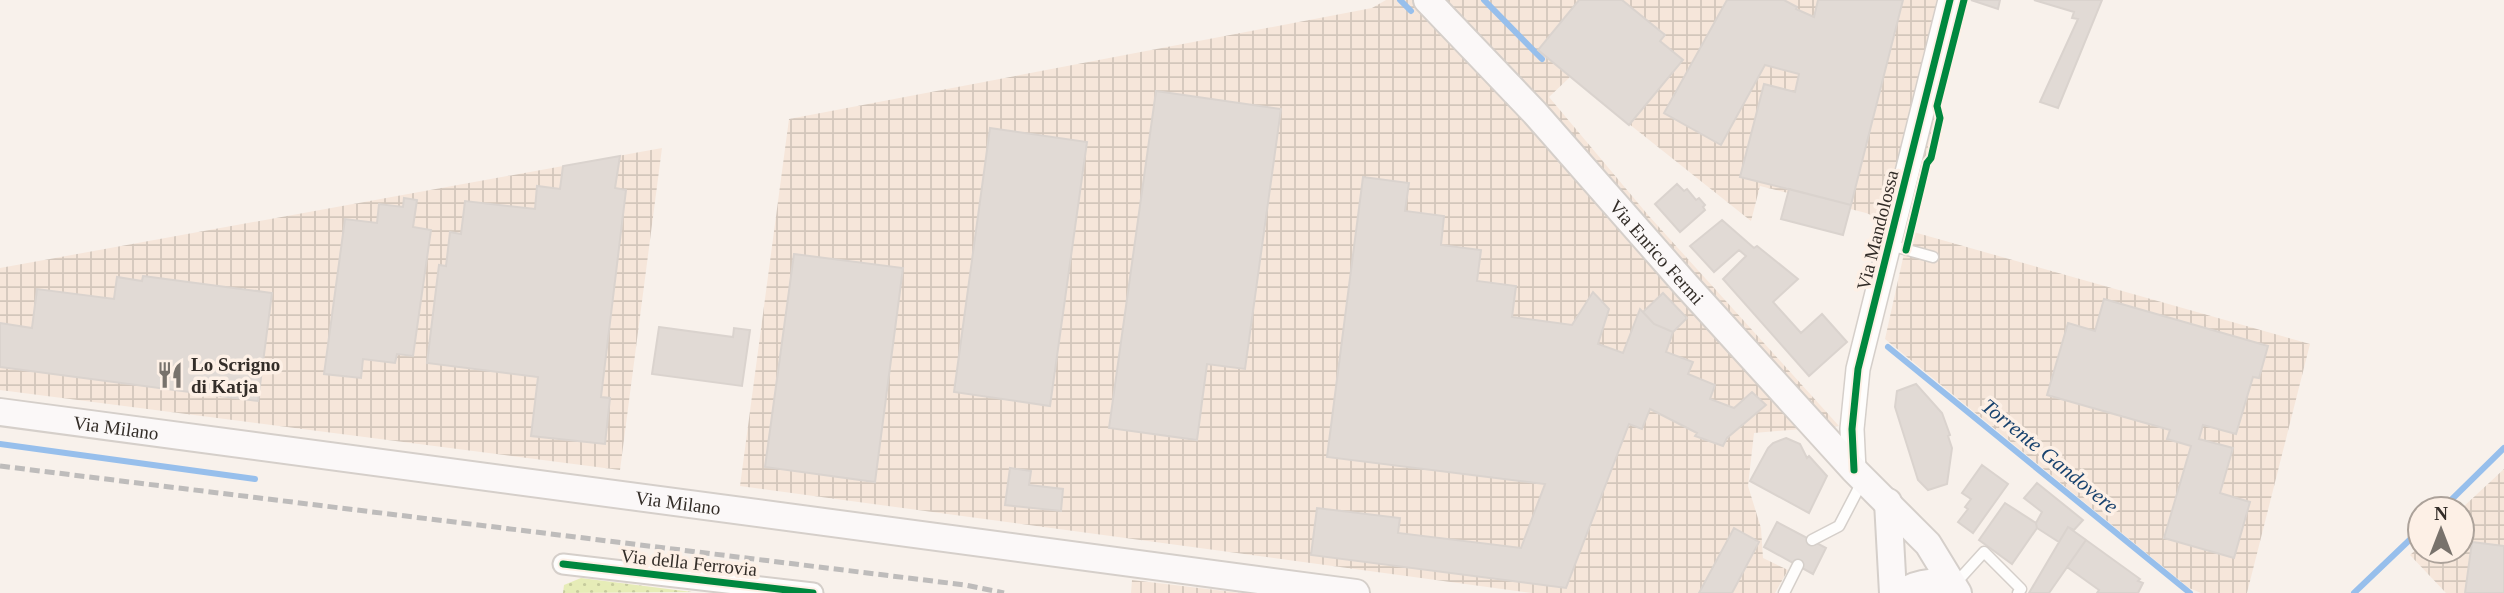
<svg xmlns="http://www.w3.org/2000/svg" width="2504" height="593" viewBox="0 0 2504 593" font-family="'Times New Roman',serif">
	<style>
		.industrial { fill: url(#industrial-grid) }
		.grass { fill: url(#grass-dots) }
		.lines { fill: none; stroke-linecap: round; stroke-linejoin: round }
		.stream { stroke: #97bfec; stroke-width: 6 }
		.building { fill: #e1dad5; stroke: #dad3ce; stroke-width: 2 }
		.service-casing { stroke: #d5cfca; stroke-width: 13 }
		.minor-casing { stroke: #d5cfca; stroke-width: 23 }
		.tertiary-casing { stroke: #d5cfca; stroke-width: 26 }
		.secondary-casing { stroke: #d5cfca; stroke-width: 30 }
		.service { stroke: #fefdfc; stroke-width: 10 }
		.minor { stroke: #fefdfc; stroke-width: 19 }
		.tertiary { stroke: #fefdfc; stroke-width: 23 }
		.secondary { stroke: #fbf8f8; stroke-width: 26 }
		.rail { stroke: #bebcbb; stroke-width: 5; stroke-dasharray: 10 5; stroke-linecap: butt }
		.cycleway-casing { stroke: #fdf0e6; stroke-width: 11 }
		.cycleway { stroke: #00873e; stroke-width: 7 }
		.labels { text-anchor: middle; stroke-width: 7; stroke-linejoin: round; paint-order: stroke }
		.street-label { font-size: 19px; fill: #332d28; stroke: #fdf0e6 }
		.poi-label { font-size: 19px; font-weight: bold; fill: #332d28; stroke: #fdf0e6; text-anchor: start }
		.water-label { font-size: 21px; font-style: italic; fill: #18426e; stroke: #fdf0e6 }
	</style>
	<defs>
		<pattern id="industrial-grid" width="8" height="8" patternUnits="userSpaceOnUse" patternTransform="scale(1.75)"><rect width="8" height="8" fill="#f6e6da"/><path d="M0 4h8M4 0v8" fill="none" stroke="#d3c6bb"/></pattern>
		<pattern id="grass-dots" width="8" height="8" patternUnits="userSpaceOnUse" patternTransform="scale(1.75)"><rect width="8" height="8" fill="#e6ecb7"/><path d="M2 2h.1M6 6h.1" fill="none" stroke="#c6cb9d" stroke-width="1.8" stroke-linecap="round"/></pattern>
	</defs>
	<rect width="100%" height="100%" fill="#f8f1eb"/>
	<path class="industrial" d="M1386 0H1968L1910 231 2310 344 2247 593H2201L2189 588 1885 339 1909 231 1866 213 1760 186 1751 221 1570 77 1549 97 1648 215 1839 426 1754 433 1748 486 1761 528 1763 558 1788 570 1775 593H1532L740 486 789 119 1372 8Z
		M662 148 620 470 0 390V268Z
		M2504 469V593H2446L2410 555 2420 546V551H2462L2461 509Z
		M1132 580 1241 593H1131Z"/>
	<path class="grass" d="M581 578 692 592 563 593 564 585Z"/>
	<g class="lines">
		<path class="stream" d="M1400 0 1411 11
			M1484 0 1542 59
			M1888 347 2190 593
			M0 444 255 479
			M2442 509 2504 448
			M2354 593 2420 530"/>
	</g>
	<path class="building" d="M1579 0H1622L1665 35 1660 41 1683 60 1629 125 1538 50Z
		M1727 0H1784L1797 7 1796 9 1814 17 1818 0H1903L1851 205 1740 177 1764 84 1795 92 1799 74 1765 65 1721 145 1664 113Z
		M1971 0H2000L1998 9Z
		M2034 0H2102L2058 108 2040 102 2078 19 2072 18 2074 12Z
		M1156 91 1281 109 1245 369 1207 364 1197 440 1109 428Z
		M990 128 1087 142 1050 406 954 392Z
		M620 156 615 188 626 190 601 397 610 398 605 444 531 436 538 377 427 363 439 265 446 266 450 232 461 234 465 201 535 209 537 186 560 189 563 166Z
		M1363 177 1409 183 1405 211 1444 216 1441 245 1481 250 1477 281 1516 286 1512 317 1572 325 1593 292 1609 309 1598 344 1623 353 1640 309 1654 324 1673 332 1666 352 1693 362 1688 374 1715 385 1710 399 1734 408 1752 392 1766 405 1727 438 1723 446 1695 436 1697 433 1650 409 1642 429 1629 424 1566 588 1311 555 1317 508 1400 518 1398 533 1521 548 1545 484 1327 457Z
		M1677 184 1684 191 1687 189 1696 200 1699 198 1705 205 1703 207 1705 210 1680 232 1655 204Z
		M1789 189 1851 205 1843 235 1781 219Z
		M404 198 417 200 413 227 431 230 413 356 397 354 395 363 363 359 361 378 324 374 345 219 377 223 379 204 403 207Z
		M1722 220 1754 248 1757 246 1798 279 1773 302 1801 333 1822 314 1847 342 1809 376 1723 279 1746 256 1739 250 1714 272 1690 246Z
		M794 254 903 268 875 482 765 467Z
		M143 276 272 293 258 401 0 367V323L32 328 37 289 114 299 117 277 142 281Z
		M1663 293 1687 318 1673 332 1654 324 1643 312Z
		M2104 299 2268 346 2259 378 2253 377 2236 434 2203 425 2199 439 2233 448 2220 493 2250 502 2234 558 2164 538 2191 446 2167 439 2170 430 2047 395 2068 323 2095 331Z
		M659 327 733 337 734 328 750 330 742 386 652 374Z
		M1916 384 1942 413 1950 435 1948 436 1952 448 1947 484 1928 490 1918 480 1895 407 1897 391Z
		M1786 438 1800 444 1807 458 1809 456 1827 476 1809 513 1750 481 1768 448 1773 443Z
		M1982 465 2008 484 1973 533 1958 522 1968 509 1965 507 1971 499 1962 493Z
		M1010 468 1031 471 1029 485 1063 489 1061 511 1005 505Z
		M2037 483 2083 520 2074 530 2068 527 2059 542 2037 528 2036 523 2042 512 2024 498Z
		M2005 503 2036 523 2037 528 2012 564 1979 540Z
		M1777 522 1826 548 1813 574 1764 547Z
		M2068 527 2086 540 2049 593H2029Z
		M1734 528 1759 542 1732 593H1699Z
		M2086 540 2140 579 2138 581 2143 583 2138 593H2097L2099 590 2067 567Z
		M2472 542 2504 546V593H2465Z"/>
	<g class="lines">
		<defs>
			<path id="service" d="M1890 245 1933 257
				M1812 540 1839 526 1863 480
				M1954 585 1984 552 2021 589 2018 593
				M1784 593 1798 565"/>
			<path id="minor" d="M563 564 813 593"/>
			<path id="tertiary" d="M1854 470 1852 429 1858 369 1950 0"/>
			<g id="secondary">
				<path id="s1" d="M1427 0 1535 113 1686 285 1854 470 1928 544 1958 593"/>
				<path id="s2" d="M0 412 1356 593"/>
				<path d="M1888 502 1893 593"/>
				<path d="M1901 593C1919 582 1939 577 1956 593"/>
			</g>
		</defs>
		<use href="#service" class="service-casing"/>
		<use href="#minor" class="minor-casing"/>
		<use href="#tertiary" class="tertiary-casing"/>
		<use href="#secondary" class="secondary-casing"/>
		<use href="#service" class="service"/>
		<use href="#minor" class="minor"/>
		<use href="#tertiary" class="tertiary"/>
		<use href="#secondary" class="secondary"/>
		<path class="rail" d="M0 466 965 585 1004 593"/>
		<defs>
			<path id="cycleway" d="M1906 250 1927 163 1931 158 1940 118 1937 106 1964 0
				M1854 470 1852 429 1858 369 1950 0
				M563 564 813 593"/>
		</defs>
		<use href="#cycleway" class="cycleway-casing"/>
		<use href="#cycleway" class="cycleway"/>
	</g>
	<defs>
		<symbol id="restaurant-bare" viewBox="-9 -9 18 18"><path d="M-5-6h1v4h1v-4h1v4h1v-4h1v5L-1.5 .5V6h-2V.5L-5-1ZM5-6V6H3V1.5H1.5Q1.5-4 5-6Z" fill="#78726c" stroke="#fdf0e6" stroke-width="2.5" paint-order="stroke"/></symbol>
	</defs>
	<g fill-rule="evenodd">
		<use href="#restaurant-bare" x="151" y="356" width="38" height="38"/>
	</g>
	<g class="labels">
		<g class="street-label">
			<text transform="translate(1877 230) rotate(-76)" y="7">Via Mandolossa</text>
			<text dy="7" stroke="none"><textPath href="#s1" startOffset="341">Via Enrico Fermi</textPath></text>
			<text dy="7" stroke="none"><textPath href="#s2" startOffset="117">Via Milano</textPath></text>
			<text dy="7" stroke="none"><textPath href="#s2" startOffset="684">Via Milano</textPath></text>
			<text transform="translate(689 562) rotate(6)" y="7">Via della Ferrovia</text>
		</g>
		<g class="poi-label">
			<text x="191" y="371">Lo Scrigno<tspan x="191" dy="22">di Katja</tspan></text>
		</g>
		<g class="water-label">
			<text transform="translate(2050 456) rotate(39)" y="7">Torrente Gandovere</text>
		</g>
	</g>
	<g transform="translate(2441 530)"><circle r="33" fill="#fdf0e6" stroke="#aca29a" stroke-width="2"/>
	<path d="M0-5L12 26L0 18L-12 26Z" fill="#78726c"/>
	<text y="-10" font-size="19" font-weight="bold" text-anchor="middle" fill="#332d28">N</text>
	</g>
</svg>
